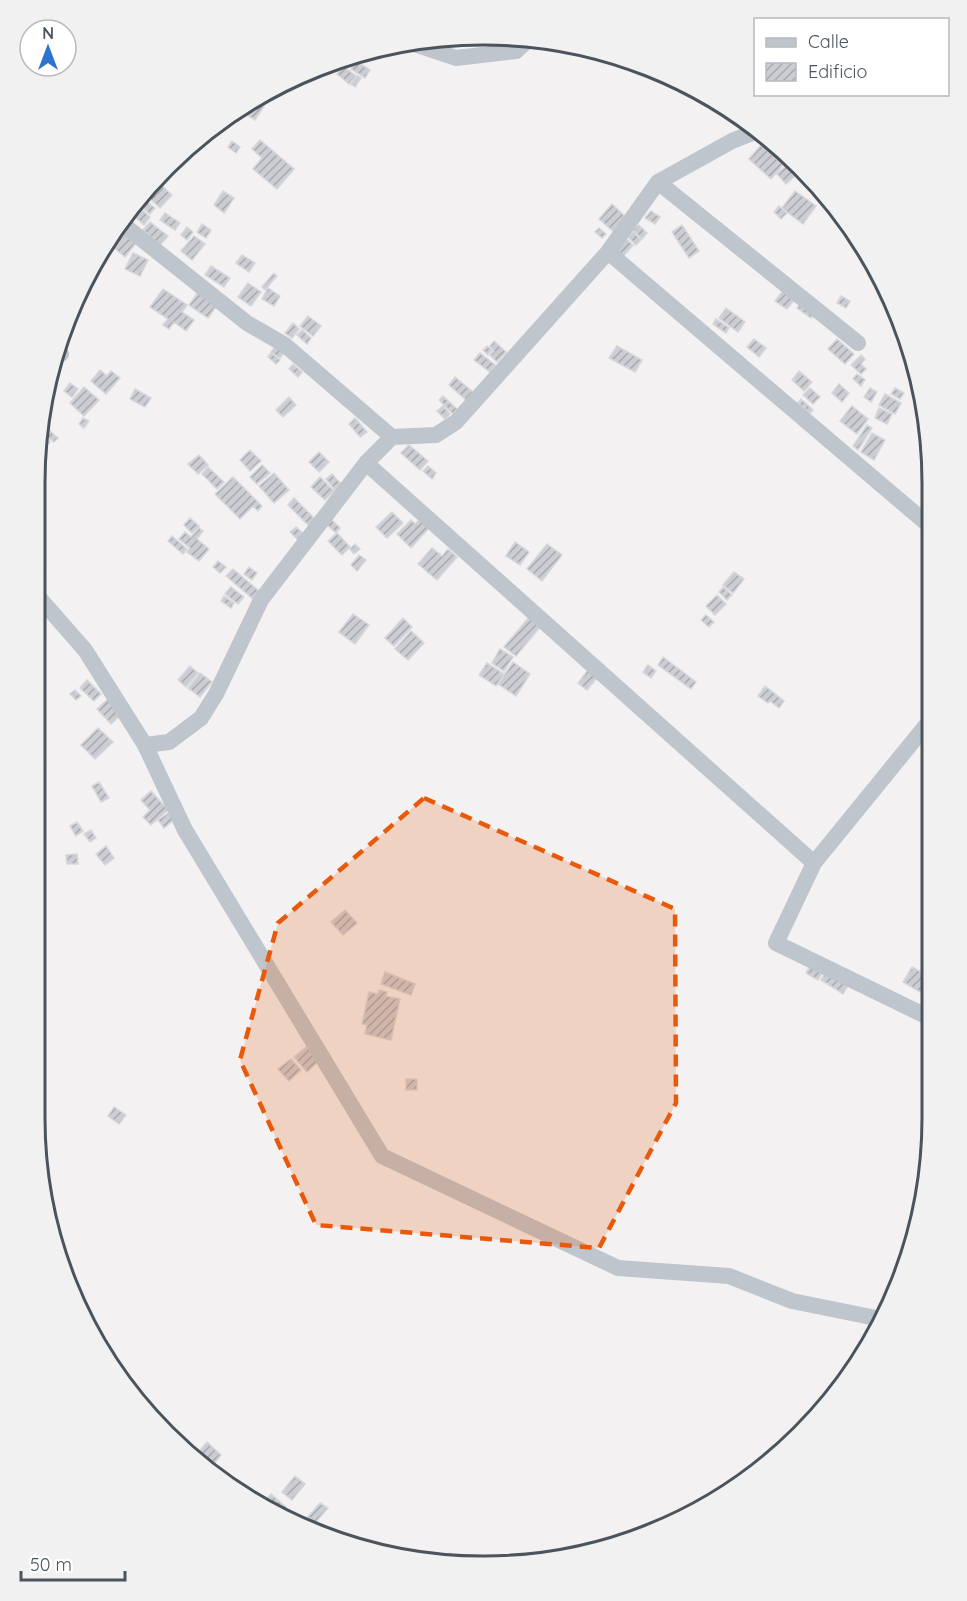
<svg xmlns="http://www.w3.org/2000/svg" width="967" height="1601" viewBox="0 0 967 1601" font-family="Quicksand,sans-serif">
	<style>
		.building { fill: url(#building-hatch); stroke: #d5d7db; stroke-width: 1.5 }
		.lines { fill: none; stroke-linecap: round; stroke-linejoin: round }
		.minor { stroke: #bec5cc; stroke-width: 16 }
		.marked { fill: #e8590c; fill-opacity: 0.2; stroke: #e8590c; stroke-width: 4.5; stroke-dasharray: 12 8; stroke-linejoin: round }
		.rim { fill: none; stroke: #4b545c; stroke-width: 3 }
	</style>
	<defs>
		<pattern id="building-hatch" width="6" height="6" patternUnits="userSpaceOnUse" patternTransform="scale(1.5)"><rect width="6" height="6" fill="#cbcdd3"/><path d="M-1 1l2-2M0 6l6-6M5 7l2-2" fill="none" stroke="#a7a9ae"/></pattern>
	</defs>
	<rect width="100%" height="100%" fill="#f3f1f1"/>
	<path class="building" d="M356 61 370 70 365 78 351 69Z
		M343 66 356 76 349 84 337 74Z
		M357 76 361 78 355 87 351 84Z
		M254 99 264 106 255 120 237 109Z
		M260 140 294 169 277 189 253 169 262 158 252 149Z
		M232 141 240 147 236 153 228 147Z
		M761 145 783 165 771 179 749 159Z
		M787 165 796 175 786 184 777 174Z
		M159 183 172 195 160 208 147 196Z
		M223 191 234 198 224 213 214 205Z
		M795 191 816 206 803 224 782 208Z
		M145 200 155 208 150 214 140 205Z
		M612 204 628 219 615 233 599 219Z
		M138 206 150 217 144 225 132 214Z
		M779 206 787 213 781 219 774 212Z
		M651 211 660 217 655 224 645 218Z
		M165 213 180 223 175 230 160 220Z
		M150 222 168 236 160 245 143 230Z
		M202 224 211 230 206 238 197 232Z
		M639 225 647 233 642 239 633 230Z
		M682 225 699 251 689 258 672 232Z
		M116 227 123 233 112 244 107 240Z
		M187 227 193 232 187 240 181 235Z
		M599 228 606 234 602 238 595 232Z
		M633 232 641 240 636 245 628 237Z
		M124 235 136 243 125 257 114 248Z
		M194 236 205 244 192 260 181 251Z
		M625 238 633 245 621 259 614 252Z
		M133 253 148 260 140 276 125 269Z
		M242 255 255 263 249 272 236 263Z
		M211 266 230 278 224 287 205 275Z
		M274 273 277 276 265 290 262 287Z
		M248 283 261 292 251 306 238 297Z
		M268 288 280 296 274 306 262 299Z
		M163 289 187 305 182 312 194 320 186 331 174 322 169 329 163 325 168 319 150 307Z
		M784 289 796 298 787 309 775 301Z
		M198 292 217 305 208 318 189 305Z
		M841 296 850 301 846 308 837 303Z
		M802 302 816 312 811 318 797 308Z
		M726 308 745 322 738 332 719 318Z
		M308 316 321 326 313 336 300 326Z
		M716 319 729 328 726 333 713 324Z
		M293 323 299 329 292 338 285 333Z
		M302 330 311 338 307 344 297 335Z
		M754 339 766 348 759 357 747 347Z
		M837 339 854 354 845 364 828 349Z
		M494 341 506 352 497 362 490 355 494 351 490 346Z
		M279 342 287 349 280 358 271 352Z
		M487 346 492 350 488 355 483 350Z
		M617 346 642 360 635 372 609 358Z
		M271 353 280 360 276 364 268 357Z
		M480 353 495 365 490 372 474 360Z
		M861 355 865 359 861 364 866 369 861 374 851 365Z
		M293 364 302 372 298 377 289 369Z
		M100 370 107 376 111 371 120 378 106 394 91 381Z
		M799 371 812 382 804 391 792 380Z
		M857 374 865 380 861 386 853 379Z
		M455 377 473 392 466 400 449 385Z
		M70 383 78 389 72 397 64 391Z
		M839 384 849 393 842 402 832 393Z
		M84 387 99 400 84 416 70 403Z
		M810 388 820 397 813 404 803 395Z
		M870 388 877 392 871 402 864 397Z
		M895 388 904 393 900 399 891 394Z
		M135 389 151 398 145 407 130 399Z
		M885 394 901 403 895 414 879 405Z
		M443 396 457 409 453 414 439 400Z
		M289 397 296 405 283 417 276 410Z
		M801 399 813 410 810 413 798 403Z
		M443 406 450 414 445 419 437 411Z
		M852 406 868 419 857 434 840 421Z
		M879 408 892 414 887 424 875 418Z
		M83 418 89 421 84 428 79 424Z
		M355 418 367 432 360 437 349 424Z
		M867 425 872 428 858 450 853 446Z
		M926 425 928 437 921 431Z
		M50 431 58 438 54 442 46 436Z
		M872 433 885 440 874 460 861 452Z
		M43 435 50 442 46 447 39 440Z
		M409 445 428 461 420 470 401 453Z
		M250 450 261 461 250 471 240 460Z
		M319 452 329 462 319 472 309 462Z
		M199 455 208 465 198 474 188 464Z
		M262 465 270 473 257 484 250 477Z
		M428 466 436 473 432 479 423 471Z
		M208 467 224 482 217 489 202 474Z
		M274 473 289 490 274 503 259 486Z
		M332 474 341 484 335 490 326 479Z
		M233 477 262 506 258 511 253 506 240 519 215 494Z
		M320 477 334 491 325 500 311 487Z
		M294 498 316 520 310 527 288 505Z
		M392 512 403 523 387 538 376 527Z
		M190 518 199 526 192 533 184 525Z
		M421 518 430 527 411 548 397 534 411 520 415 524Z
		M331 519 340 528 336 533 326 524Z
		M296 527 304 534 298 540 290 532Z
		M199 528 203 531 197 539 209 549 199 561 187 552 190 548 179 539 185 532 191 537Z
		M337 533 350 547 342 555 328 541Z
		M172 536 187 549 183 554 168 541Z
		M515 542 529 552 520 565 506 556Z
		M355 544 360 549 354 554 350 549Z
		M547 544 562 555 542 581 527 569Z
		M432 548 442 556 448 549 457 557 437 580 418 564Z
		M359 555 366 560 357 571 351 565Z
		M218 561 226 567 220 573 213 567Z
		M249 567 257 573 252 580 244 574Z
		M233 569 259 591 253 599 226 576Z
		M734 572 744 579 733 593 723 585Z
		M231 587 244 597 238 604 225 594Z
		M723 587 732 595 727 600 719 592Z
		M717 595 726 604 715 615 706 606Z
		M224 596 234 603 231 608 221 601Z
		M353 614 369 625 355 644 339 632Z
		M706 615 714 622 709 627 701 620Z
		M530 616 541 626 516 656 504 647Z
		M403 618 412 627 394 646 385 638Z
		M411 631 424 643 408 660 395 649Z
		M500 649 513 657 504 671 492 663Z
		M663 657 696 682 691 689 658 665Z
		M513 662 530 674 516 696 498 684Z
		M487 663 504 674 496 686 479 675Z
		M648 665 656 671 651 678 643 672Z
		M190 666 198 673 186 687 178 680Z
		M591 666 600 674 587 690 578 683Z
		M200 673 212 682 200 697 188 688Z
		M87 680 101 694 94 701 80 688Z
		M765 686 784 701 779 708 770 701 768 703 758 696Z
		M75 690 81 696 76 700 70 694Z
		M109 698 123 713 111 724 97 709Z
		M98 728 113 742 95 759 81 745Z
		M99 782 109 798 101 802 92 786Z
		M151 791 168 810 151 825 143 817 150 810 141 800Z
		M170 812 175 819 164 828 158 820Z
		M77 822 83 831 76 836 70 826Z
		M91 830 96 838 90 842 84 834Z
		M106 846 114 858 105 865 96 854Z
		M36 847 44 854 38 860 35 857V848Z
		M77 854 78 864H67L66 855Z
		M345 910 357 923 343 935 331 922Z
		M832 962 854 976 843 994 821 980Z
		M810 966 822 973 818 980 806 973Z
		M912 967 932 978V999L903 982Z
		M385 972 415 984 411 995 381 984Z
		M379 990 387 992 386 996 400 999 391 1040 365 1034 367 1025 362 1024 369 992 378 994Z
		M307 1046 319 1061 307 1072 294 1057Z
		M291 1059 301 1070 289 1081 278 1069Z
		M406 1079H417V1090H406Z
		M114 1107 126 1115 119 1124 108 1116Z
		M179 1438 196 1453 193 1457 177 1440Z
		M207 1442 221 1455 213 1465 206 1459 201 1464 194 1457Z
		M295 1476 305 1484 292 1500 282 1492Z
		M271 1494 286 1507 282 1512 264 1502Z
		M320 1503 328 1508 315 1523 308 1517Z
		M305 1519 320 1532 302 1523Z
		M450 1553 456 1559 453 1562 443 1560Z"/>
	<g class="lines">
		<path class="minor" d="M408 42 456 58 516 51 529 39
			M658 182 858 343
			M120 222 247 323 285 345 392 437
			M608 252 932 528
			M56 350 61 354
			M366 463 814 863
			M35 593 85 650 145 745 185 830 382 1156 618 1268 729 1276 792 1301 881 1319
			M932 718 814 863 776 943 932 1019
			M919 734 932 742
			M145 745 169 742 201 718 216 694 261 600 366 463 392 437 436 435 456 422 608 252 658 182 732 141 757 131"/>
	</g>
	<path class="marked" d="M424 798 675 909 676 1103 599 1248 316 1225 240 1060 278 923Z"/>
	<path d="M0 0H967V1601H0ZM483 45H484A438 438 0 0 1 922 483V1118A438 438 0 0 1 484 1556H483A438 438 0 0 1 45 1118V483A438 438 0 0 1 483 45Z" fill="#f1f1f2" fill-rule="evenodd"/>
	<path class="rim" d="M483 45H484A438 438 0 0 1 922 483V1118A438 438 0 0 1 484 1556H483A438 438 0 0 1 45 1118V483A438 438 0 0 1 483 45Z"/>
	<rect x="754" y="18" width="195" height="78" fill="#ffffff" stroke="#b7bbbe" stroke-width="1.5"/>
	<rect x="766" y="38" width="30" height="9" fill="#bec5cc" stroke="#b7bbbe" stroke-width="1.5"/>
	<text x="808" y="48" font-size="18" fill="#4b545c">Calle</text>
	<rect x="766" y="63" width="30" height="18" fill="url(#building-hatch)" stroke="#b7bbbe" stroke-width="1.5"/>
	<text x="808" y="78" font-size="18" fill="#4b545c">Edificio</text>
	<g transform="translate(48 48)"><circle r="28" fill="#ffffff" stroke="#b7bbbe" stroke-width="1.5"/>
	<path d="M0-4.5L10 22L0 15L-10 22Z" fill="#2e72d0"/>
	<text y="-9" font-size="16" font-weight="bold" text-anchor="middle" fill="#4b545c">N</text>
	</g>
	<path d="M21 1571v9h104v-9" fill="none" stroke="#4b545c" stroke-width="3"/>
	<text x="30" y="1571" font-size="18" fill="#4b545c" stroke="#ffffff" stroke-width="4.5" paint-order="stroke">50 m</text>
</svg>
